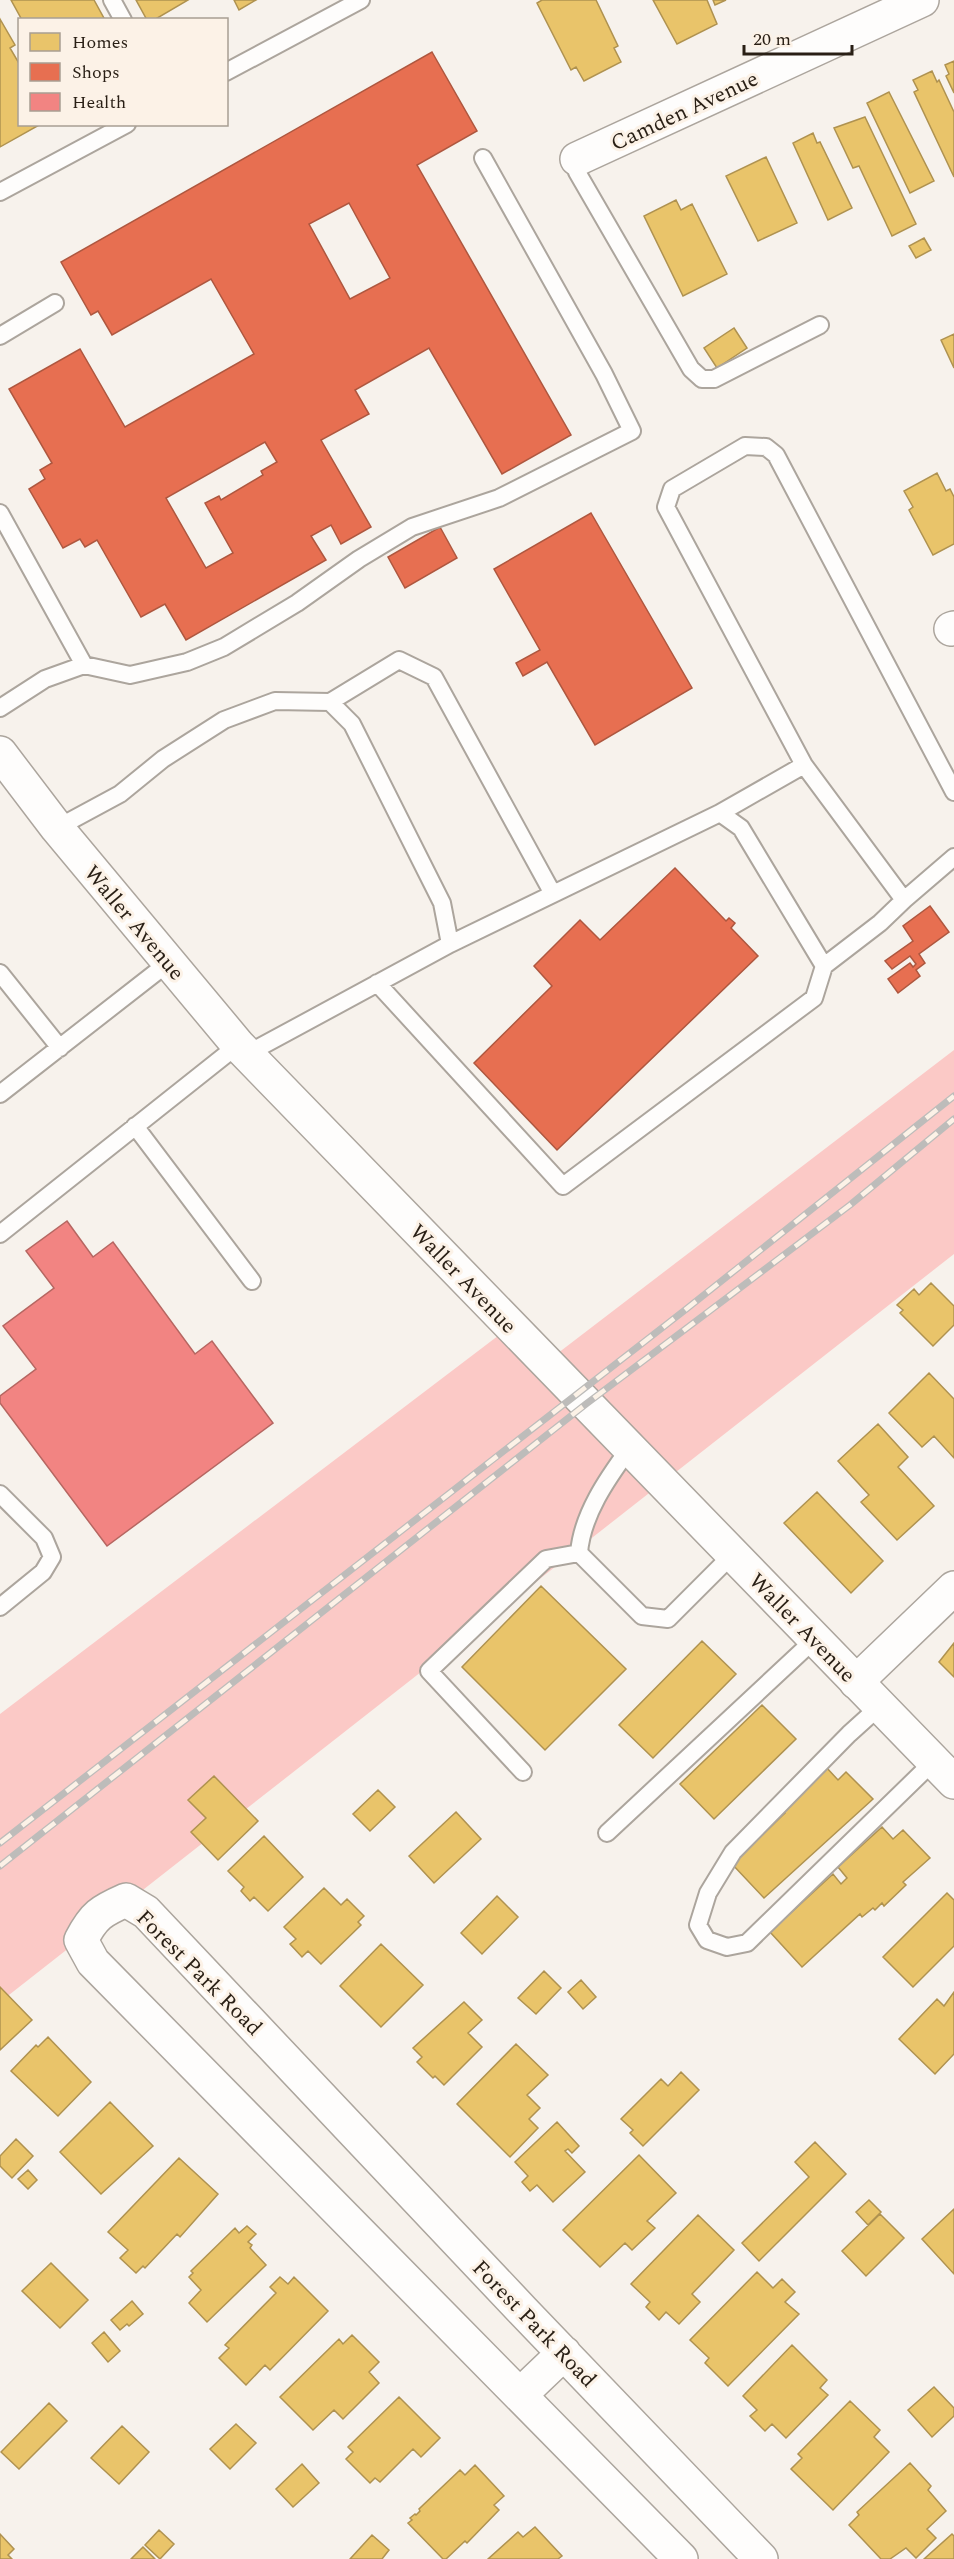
<svg xmlns="http://www.w3.org/2000/svg" width="954" height="2559" viewBox="0 0 954 2559" font-family="Spectral,serif">
	<style>
		.forest { fill: #fbc9c6 }
		.homes { fill: #e9c46a; stroke: #af9250; stroke-width: 1.5 }
		.shops { fill: #e76f51; stroke: #ae573f; stroke-width: 1.5; fill-rule: evenodd }
		.health { fill: #f28482; stroke: #b66661; stroke-width: 1.5 }
		.lines { fill: none; stroke-linecap: round; stroke-linejoin: round }
		.lane-casing { stroke: #aca59d; stroke-width: 20 }
		.street-casing { stroke: #aca59d; stroke-width: 36 }
		.secondary-casing { stroke: #aca59d; stroke-width: 36 }
		.lane { stroke: #fefdfc; stroke-width: 16 }
		.street { stroke: #fefdfc; stroke-width: 33 }
		.secondary { stroke: #fefdfc; stroke-width: 33 }
		.rail-casing { stroke: #bdbcba; stroke-width: 7 }
		.rail { stroke: #fcf2e7; stroke-width: 4.5; stroke-dasharray: 14; stroke-linecap: butt }
		.labels { text-anchor: middle; stroke-width: 6; stroke-linejoin: round; paint-order: stroke }
		.street-label { font-size: 22px; fill: #291f15; stroke: #fcf2e7 }
	</style>
	<rect width="100%" height="100%" fill="#f7f2ec"/>
	<path class="forest" d="M954 1050V1254L0 2002V1714L511 1326 545 1363Z"/>
	<path class="homes" d="M11 0H94L105 20H22Z
		M136 0H188L154 20H147Z
		M234 0H256L239 10Z
		M542 0H596L618 46 614 48 621 62 584 81 576 67 571 70 537 3Z
		M653 0H707L717 24 677 44Z
		M713 0H726L715 5Z
		M0 19 15 45 10 48 20 65V124H41L0 147Z
		M954 61V93L946 76 949 74 945 65Z
		M932 71 937 82 939 80 954 112V177L914 92 918 90 913 80Z
		M889 92 934 181 910 193 867 103Z
		M865 117 916 224 892 236 859 166 853 168 834 128Z
		M813 133 817 143 820 142 852 208 828 220 793 143Z
		M766 157 797 223 758 241 726 176Z
		M676 200 681 210 692 204 727 274 683 296 644 216Z
		M924 238 931 250 916 258 909 246Z
		M734 328 747 348 717 368 704 348Z
		M954 334V368L941 340Z
		M937 473 946 491 950 489 954 497V544L933 555 909 510 913 507 904 491Z
		M931 1283 954 1306V1325L933 1346 900 1313 903 1310 897 1305 914 1289 919 1295Z
		M929 1373 954 1399V1458L934 1436 922 1447 889 1413Z
		M878 1424 908 1457 898 1467 934 1506 897 1540 861 1502 869 1495 838 1461Z
		M817 1492 883 1561 851 1593 784 1523Z
		M541 1586 626 1669 545 1750 462 1667Z
		M702 1641 736 1674 653 1758 619 1725Z
		M954 1643V1677L939 1662Z
		M762 1705 796 1739 714 1819 680 1784Z
		M826 1767 838 1780 846 1772 873 1799 764 1898 732 1864 785 1813 781 1809Z
		M214 1776 258 1821 218 1860 191 1832 206 1818 188 1800Z
		M378 1790 395 1807 370 1831 353 1814Z
		M456 1812 481 1839 434 1883 409 1856Z
		M882 1827 893 1839 903 1830 930 1858 903 1882 906 1885 884 1906 882 1903 875 1910 873 1908 862 1917 860 1914 802 1967 770 1932 833 1874 841 1884 847 1878 838 1867Z
		M264 1836 303 1877 268 1911 254 1897 250 1901 241 1891 244 1887 228 1871Z
		M324 1888 341 1905 347 1899 364 1916 358 1922 361 1925 321 1964 308 1951 302 1957 290 1944 296 1939 284 1927Z
		M947 1893 954 1900V1946L913 1987 883 1957Z
		M497 1896 518 1917 482 1954 461 1933Z
		M381 1944 423 1985 381 2027 340 1986Z
		M544 1971 561 1988 536 2014 518 1998Z
		M581 1980 596 1997 583 2009 568 1992Z
		M0 1987 32 2020 0 2050Z
		M954 1992V2054L935 2074 899 2039 937 1999 944 2006Z
		M464 2002 482 2020 468 2033 482 2047 444 2085 435 2076 433 2078 417 2062 422 2057 413 2048Z
		M48 2037 91 2082 58 2116 11 2071 36 2045 38 2047Z
		M516 2044 548 2075 527 2095 540 2108 529 2119 538 2128 510 2157 457 2104Z
		M681 2072 699 2090 643 2146 630 2133 633 2130 621 2119 661 2079 668 2086Z
		M110 2102 153 2146 101 2194 60 2152Z
		M557 2122 579 2146 572 2153 568 2149 565 2151 585 2172 553 2202 537 2185 530 2191 522 2182 528 2176 515 2162Z
		M16 2139 33 2156 12 2178 0 2166V2156Z
		M815 2142 846 2174 759 2261 742 2243 809 2177 795 2162Z
		M639 2155 676 2193 647 2221 655 2228 632 2250 625 2243 600 2267 563 2230Z
		M179 2158 218 2194 180 2237 177 2234 145 2268 143 2266 136 2273 120 2258 128 2250 108 2232Z
		M28 2170 37 2180 28 2189 18 2179Z
		M869 2200 881 2212 868 2225 856 2212Z
		M954 2209V2274L922 2239Z
		M880 2214 904 2238 866 2276 842 2251Z
		M698 2215 734 2250 692 2294 700 2302 679 2324 666 2312 659 2320 646 2307 650 2302 631 2284Z
		M247 2226 256 2234 248 2242 252 2245 250 2248 266 2265 207 2322 189 2303 201 2290 189 2277 193 2273 191 2271 235 2228 239 2233Z
		M51 2263 88 2300 60 2328 22 2291Z
		M757 2272 773 2288 782 2279 795 2292 785 2302 799 2314 728 2386 705 2363 709 2358 690 2340Z
		M280 2277 288 2284 294 2277 328 2311 270 2370 265 2365 246 2385 219 2358 229 2348 225 2345 276 2293 270 2287Z
		M132 2301 143 2314 129 2326 127 2324 120 2330 111 2320Z
		M104 2332 120 2351 108 2362 92 2343Z
		M352 2335 379 2362 369 2372 379 2383 343 2419 334 2410 313 2430 280 2397 339 2339 343 2344Z
		M792 2345 827 2380 820 2388 828 2395 786 2438 772 2424 765 2431 750 2416 757 2410 743 2396Z
		M934 2387 954 2408V2416L932 2437 908 2410Z
		M399 2397 440 2438 421 2457 413 2449 380 2482 375 2478 370 2483 346 2459 353 2452 348 2447Z
		M850 2401 880 2430 874 2437 889 2452 833 2510 791 2469 802 2458 798 2454Z
		M49 2403 67 2421 19 2469 1 2452Z
		M236 2424 256 2443 230 2469 210 2449Z
		M122 2426 149 2452 119 2484 91 2458Z
		M910 2463 931 2486 928 2490 946 2511 927 2529 936 2538 916 2558 906 2548 890 2559H881L849 2525 859 2515 857 2512Z
		M302 2464 319 2483 293 2507 276 2489Z
		M475 2465 504 2496 494 2505 499 2510 467 2543 465 2541 446 2559H443L408 2523 412 2520 410 2518 415 2514 416 2515 420 2511 419 2509 460 2470 465 2475Z
		M535 2527 562 2556 558 2559H488L518 2532 523 2537Z
		M159 2530 174 2544 160 2559 145 2545Z
		M0 2534 14 2549 8 2555 12 2559H0Z
		M952 2534 954 2536V2559H924Z
		M372 2535 389 2550 382 2559H350Z
		M143 2547 155 2559H131Z"/>
	<path class="shops" d="M432 52 477 131 417 165 571 435 502 474 429 348 355 390 369 414 321 440 371 527 341 544 331 525 311 536 326 560 186 640 165 604 141 617 97 540 85 547 80 539 63 548 29 489 45 479 40 470 52 463 9 389 80 349 125 427 254 354 211 279 112 335 98 311 91 315 61 262ZM349 203 390 278 350 299 309 224ZM265 442 277 462 261 471 263 475 221 500 219 496 205 503 233 553 206 568 166 498Z
		M591 513 692 688 595 745 547 662 523 676 516 663 540 650 494 569Z
		M440 527 457 558 405 588 388 557Z
		M675 868 726 921 729 918 735 923 731 928 758 956 557 1150 474 1063 552 986 534 966 580 920 600 940Z
		M930 906 949 932 919 954 925 963 916 970 920 976 898 993 888 979 910 963 913 967 916 964 910 956 892 969 885 961 913 941 903 926Z"/>
	<path class="health" d="M67 1221 93 1257 113 1242 195 1354 212 1341 273 1423 107 1546 0 1403V1396L36 1369 3 1326 54 1288 26 1251Z"/>
	<g class="lines">
		<defs>
			<path id="lane" d="M112 0 123 20
				M226 72 361 0
				M577 159V172L691 369 702 379H714L820 325
				M0 192 127 124
				M0 336 55 303
				M0 513 84 665
				M330 702 399 660 434 677 553 894
				M0 708 45 679 84 665 130 675 187 662 224 647 297 603 359 559 412 527 499 498 632 431 604 374 483 158
				M804 765 904 900 880 923 824 966
				M720 813 804 765 666 507 672 489 745 446 766 447 776 455 954 792
				M57 828 120 794 163 759 224 720 275 701 330 702 352 724 442 903 450 944 247 1054
				M904 900 954 857
				M0 973 60 1048
				M377 983 563 1186 814 998 824 966 741 828 720 813 450 944
				M0 1094 168 963
				M135 1126 252 1281
				M0 1234 238 1045
				M629 1449C607 1479 582 1515 579 1553L642 1616 668 1619 732 1555
				M0 1494 44 1538 52 1557 43 1572 0 1607
				M880 1706 849 1734 733 1852 708 1893 698 1925 707 1940 727 1947 747 1943 934 1761
				M523 1772 429 1671 546 1559 579 1553
				M607 1833 815 1639"/>
			<path id="street" d="M577 159 922 0
				M951 629 954 628
				M856 1682 954 1588
				M520 2395 564 2353
				M681 2559 93 1962 81 1940C94 1915 101 1911 126 1900L146 1912 523 2311 761 2559"/>
			<path id="secondary" d="M0 753 57 828 238 1045 954 1782"/>
		</defs>
		<use href="#lane" class="lane-casing"/>
		<use href="#street" class="street-casing"/>
		<use href="#secondary" class="secondary-casing"/>
		<use href="#lane" class="lane"/>
		<use href="#street" class="street"/>
		<use href="#secondary" class="secondary"/>
		<defs>
			<path id="rail" d="M0 1843 685 1310 954 1096
				M0 1866 586 1404 850 1205 954 1119"/>
		</defs>
		<use href="#rail" class="rail-casing"/>
		<use href="#rail" class="rail"/>
	</g>
	<g class="labels">
		<g class="street-label">
			<text transform="translate(684 110) rotate(-25)" y="8">Camden Avenue</text>
			<text transform="translate(135 922) rotate(50)" y="8">Waller Avenue</text>
			<text transform="translate(464 1278) rotate(46)" y="8">Waller Avenue</text>
			<text transform="translate(803 1627) rotate(46)" y="8">Waller Avenue</text>
			<text transform="translate(200 1972) rotate(45)" y="8">Forest Park Road</text>
			<text transform="translate(535 2323) rotate(46)" y="8">Forest Park Road</text>
		</g>
	</g>
	<rect x="18" y="18" width="210" height="108" fill="#fcf2e7" stroke="#a89e93" stroke-width="1.5"/>
	<rect x="30" y="33" width="30" height="18" fill="#e9c46a" stroke="#a89e93" stroke-width="1.5"/>
	<text x="72" y="48" font-size="18" fill="#291f15">Homes</text>
	<rect x="30" y="63" width="30" height="18" fill="#e76f51" stroke="#a89e93" stroke-width="1.5"/>
	<text x="72" y="78" font-size="18" fill="#291f15">Shops</text>
	<rect x="30" y="93" width="30" height="18" fill="#f28482" stroke="#a89e93" stroke-width="1.5"/>
	<text x="72" y="108" font-size="18" fill="#291f15">Health</text>
	<path d="M744 45v9h108v-9" fill="none" stroke="#291f15" stroke-width="3"/>
	<text x="753" y="45" font-size="18" fill="#291f15" stroke="#fcf2e7" stroke-width="4.5" paint-order="stroke">20 m</text>
</svg>
